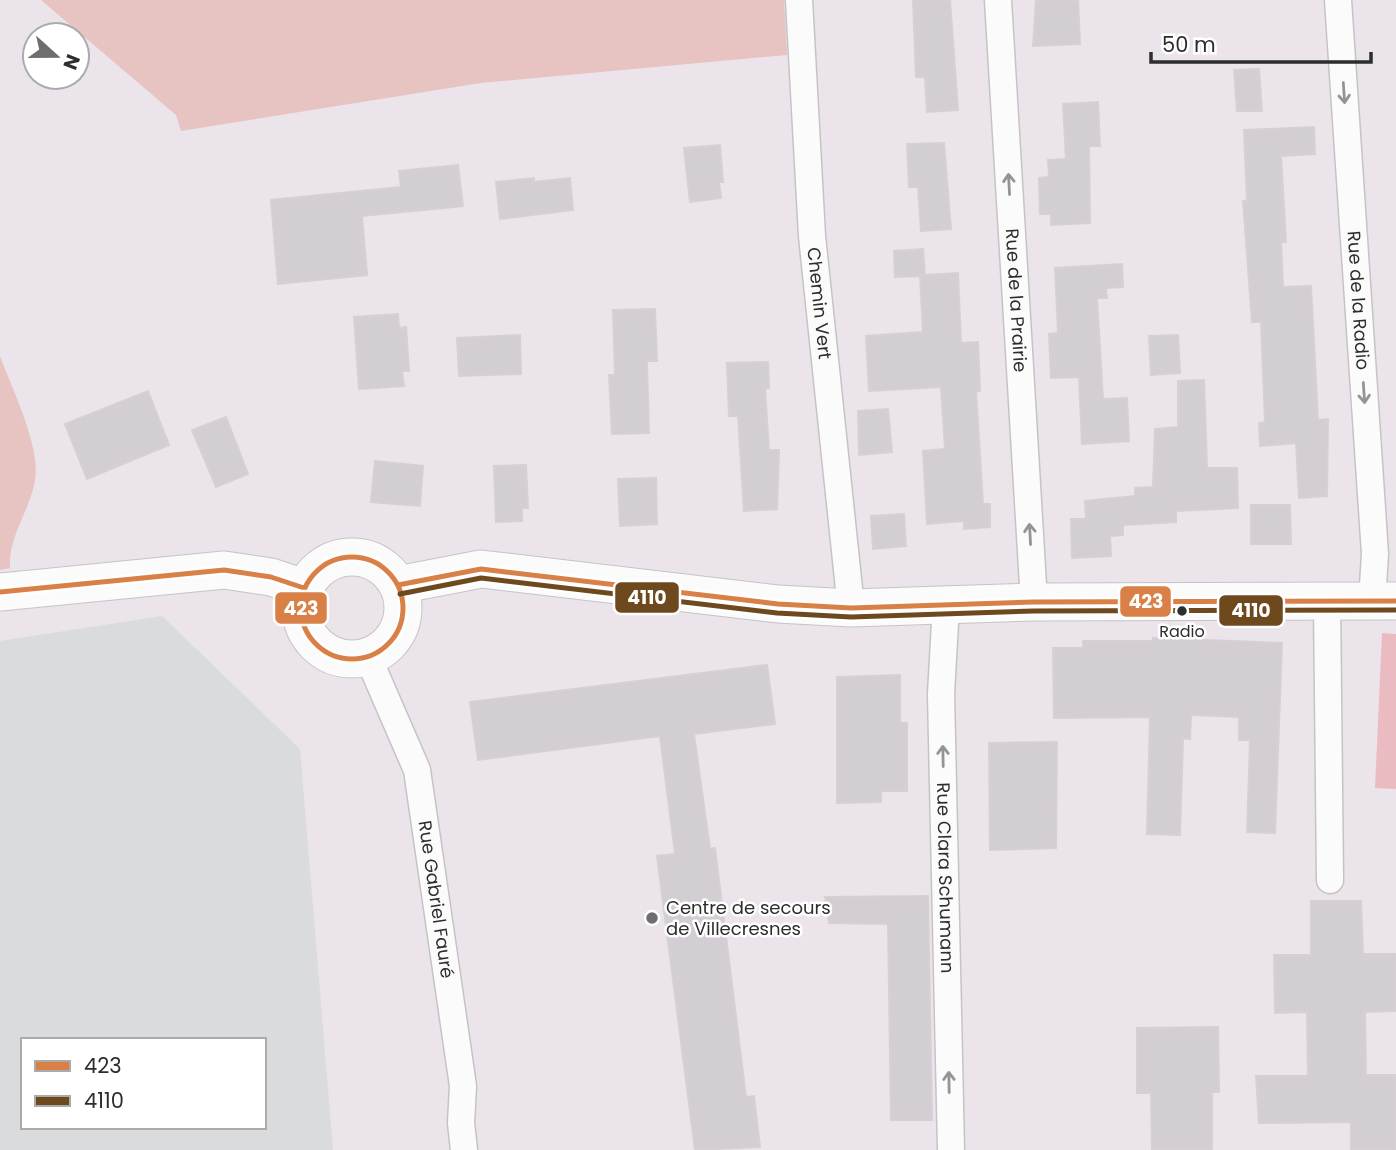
<svg xmlns="http://www.w3.org/2000/svg" width="1396" height="1150" viewBox="0 0 1396 1150" font-family="Poppins,sans-serif">
	<style>
		.industrial { fill: #dadbdd; fill-rule: evenodd }
		.green { fill: #e7c4c1 }
		.pitch { fill: #eabcc2 }
		.building { fill: #d3ced3; stroke: #d6d0d5; stroke-width: 2 }
		.lines { fill: none; stroke-linecap: round; stroke-linejoin: round }
		.street-casing { stroke: #c5c4c5; stroke-width: 29 }
		.secondary-casing { stroke: #c5c4c5; stroke-width: 39 }
		.street { stroke: #fcfbfc; stroke-width: 26 }
		.secondary { stroke: #fcfbfc; stroke-width: 37 }
		.bus-1-casing { stroke: #fff; stroke-width: 10 }
		.bus-2-casing { stroke: #fff; stroke-width: 10 }
		.bus-1 { stroke: #d98046; stroke-width: 5 }
		.bus-2 { stroke: #6e491e; stroke-width: 5 }
		.oneway { stroke: #949494 }
		.bus-dot { fill: #2d2d2d; stroke: #fff; stroke-width: 2.5 }
		.poi-dot { fill: #706d6f; stroke: #fff; stroke-width: 2.5 }
		.labels { text-anchor: middle; stroke-width: 5; stroke-linejoin: round; paint-order: stroke }
		.bus-label { font-size: 16px; fill: #2d2d2d; stroke: #fff }
		.street-label { font-size: 18px; fill: #2d2d2d; stroke: #fff }
		.poi-label { font-size: 18px; fill: #2d2d2d; stroke: #fff; text-anchor: start }
		.line-badge { stroke: #fff; stroke-width: 2.5 }
		.badge-label { font-size: 19px; text-anchor: middle; font-weight: bold; fill: #fff }
	</style>
	<rect width="100%" height="100%" fill="#ebe4ea"/>
	<path class="industrial" d="M162 616 300 749 333 1150H0V641ZM23 1040H264V1127H23Z"/>
	<path class="green" d="M41 0H784L787 55 481 83 181 131 176 115Z
		M0 356C12 389 41 446 35 481 29 512 8 537 10 568L0 570Z"/>
	<path class="pitch" d="M1382 633 1396 634V789L1375 788Z"/>
	<path class="building" d="M913 0H950L958 110 927 112 925 77H916Z
		M1036 0H1078L1080 44 1033 46Z
		M1259 69 1262 111H1237L1234 70Z
		M1098 102 1100 146H1089L1090 223 1051 225V214H1040L1039 178 1049 177 1048 160 1066 159 1063 104Z
		M1314 127 1315 154 1281 156 1286 242H1281L1283 287 1311 286 1318 420 1328 419 1327 496 1299 498 1296 443 1260 446 1259 423 1265 422 1261 322H1252L1243 201H1247L1244 130Z
		M944 143 951 229 921 231 918 187H909L907 144Z
		M720 145 723 182H719L721 198 690 202 684 148Z
		M458 165 463 206 362 216 367 275 278 284 271 200 401 187 399 171Z
		M534 178V182L570 178 573 210 500 219 496 182Z
		M923 249 925 275 958 273 961 343 978 342 980 391H976L983 504H990V527L964 529V521L927 524 923 451 945 449 941 387 869 391 866 336 923 332 920 276 895 277 894 251Z
		M1122 264 1123 287 1106 288 1107 298H1097L1103 399 1127 398 1129 441 1082 444 1079 377 1051 378 1049 334 1058 333 1055 268Z
		M655 309 657 361H647L649 433 612 434 609 375H615L613 310Z
		M398 314 399 328 406 327 409 371H402L404 386 359 389 354 317Z
		M520 335 521 374 459 376 457 338Z
		M1178 335 1180 373 1151 375 1149 336Z
		M768 362 769 388H765L769 450H779L777 509 744 511 738 416H729L727 363Z
		M1204 380 1207 468H1237L1238 508 1176 511V522L1123 525V535L1110 536 1111 556 1072 558 1071 519H1086L1085 501 1135 496V488L1153 487 1155 429 1178 427V381Z
		M148 391 169 445 87 479 65 424Z
		M888 409 892 452 859 455 858 411Z
		M226 417 248 474 216 487 192 430Z
		M375 461 423 466 420 506 371 502Z
		M526 465 528 508H522V521L496 522 494 466Z
		M656 478 657 524 620 526 618 479Z
		M1251 505H1290L1291 544H1251Z
		M904 514 906 546 873 549 871 516Z
		M1153 638 1282 643 1275 833 1247 832 1250 740H1239V717L1191 715 1190 739 1183 738 1180 835 1147 834 1150 717 1054 718 1053 648H1083V641H1153Z
		M767 665 775 724 694 734 710 849 715 848 746 1097 754 1096 760 1147 695 1150 657 856 675 854 660 736 478 760 470 702Z
		M900 675V723H907V791H881V802L837 803V677Z
		M1057 742 1056 848 990 850 989 743Z
		M928 896 932 1120H891L888 924 829 923 825 897Z
		M1311 901H1361L1363 954H1396V1011L1365 1012 1366 1075H1396V1150H1351V1122L1259 1123 1256 1076H1308L1307 1012 1275 1013 1274 955H1311Z
		M1218 1027 1219 1092H1212V1150H1152L1151 1093H1137V1028Z"/>
	<g class="lines">
		<defs>
			<g id="street">
				<path id="s1" d="M799 0 812 236 851 608"/>
				<path id="s2" d="M998 0 1034 602"/>
				<path id="s3" d="M1338 0 1375 554 1372 602"/>
				<path d="M1327 601 1330 880"/>
				<path id="s4" d="M946 605 941 694 951 1150"/>
				<path id="s5" d="M368 657 417 770 463 1086 461 1123 464 1150"/>
			</g>
			<path id="secondary" d="M301 608a51 51 0 1 1 102 0a51 51 0 1 1-102 0Z
				M398 585 481 569 778 604 851 608 1034 602 1396 601
				M0 592 224 570 271 577 304 588"/>
		</defs>
		<use href="#street" class="street-casing"/>
		<use href="#secondary" class="secondary-casing"/>
		<use href="#street" class="street"/>
		<use href="#secondary" class="secondary"/>
		<defs>
			<path id="bus-1" d="M301 608a51 51 0 1 1 102 0a51 51 0 1 1-102 0Z
				M398 585 481 569 778 604 851 608 1034 602 1396 601
				M0 592 224 570 271 577 304 588"/>
			<path id="bus-2" d="M400 594 481 578 777 613 851 617 1034 611 1396 610"/>
		</defs>
		<use href="#bus-1" class="bus-1-casing"/>
		<use href="#bus-2" class="bus-2-casing"/>
		<use href="#bus-1" class="bus-1"/>
		<use href="#bus-2" class="bus-2"/>
	</g>
	<defs><path id="oneway-shaft" d="M-6 0H5M1.5-3L5.5 0L1.5 3" fill="none" stroke-width="1.6" stroke-linecap="round" stroke-linejoin="round" transform="scale(1.75)"/></defs>
	<g class="oneway">
		<use href="#oneway-shaft" transform="translate(1344 93) rotate(86)"/>
		<use href="#oneway-shaft" transform="translate(1009 184) rotate(-93)"/>
		<use href="#oneway-shaft" transform="translate(1364 393) rotate(86)"/>
		<use href="#oneway-shaft" transform="translate(1030 534) rotate(-93)"/>
		<use href="#oneway-shaft" transform="translate(943 756) rotate(-91)"/>
		<use href="#oneway-shaft" transform="translate(949 1082) rotate(-91)"/>
	</g>
	<circle class="bus-dot" cx="1182" cy="611" r="6"/>
	<circle class="poi-dot" cx="652" cy="918" r="7"/>
	<g class="labels">
		<g class="bus-label">
			<text x="1182" y="637">Radio</text>
		</g>
		<g class="street-label">
			<text dy="6" stroke="none"><textPath href="#s2" startOffset="301">Rue de la Prairie</textPath></text>
			<text dy="6" stroke="none"><textPath href="#s3" startOffset="301">Rue de la Radio</textPath></text>
			<text dy="6" stroke="none"><textPath href="#s1" startOffset="304">Chemin Vert</textPath></text>
			<text dy="6" stroke="none"><textPath href="#s4" startOffset="273">Rue Clara Schumann</textPath></text>
			<text dy="6" stroke="none"><textPath href="#s5" startOffset="254">Rue Gabriel Fauré</textPath></text>
		</g>
		<g class="poi-label">
			<text x="666" y="914">Centre de secours<tspan x="666" dy="21">de Villecresnes</tspan></text>
		</g>
	</g>
	<g class="line-badge">
		<rect x="614" y="581" width="66" height="33" rx="7" fill="#6e491e"/>
		<rect x="1119" y="585" width="53" height="33" rx="7" fill="#d98046"/>
		<rect x="274" y="591" width="54" height="34" rx="7" fill="#d98046"/>
		<rect x="1218" y="594" width="66" height="33" rx="7" fill="#6e491e"/>
	</g>
	<g class="badge-label">
		<text x="647" y="604">4110</text>
		<text x="1146" y="608">423</text>
		<text x="301" y="615">423</text>
		<text x="1251" y="617">4110</text>
	</g>
	<rect x="21" y="1038" width="245" height="91" fill="#ffffff" stroke="#ababab" stroke-width="2"/>
	<rect x="35" y="1061" width="35" height="10" fill="#d98046" stroke="#ababab" stroke-width="2"/>
	<text x="84" y="1073" font-size="21" fill="#2d2d2d">423</text>
	<rect x="35" y="1096" width="35" height="10" fill="#6e491e" stroke="#ababab" stroke-width="2"/>
	<text x="84" y="1108" font-size="21" fill="#2d2d2d">4110</text>
	<g transform="translate(56 56) rotate(111)"><circle r="33" fill="#ffffff" stroke="#ababab" stroke-width="2"/>
	<path d="M0-5L12 26L0 18L-12 26Z" fill="#706d6f"/>
	<text y="-10" font-size="19" font-weight="bold" text-anchor="middle" fill="#2d2d2d">N</text>
	</g>
	<path d="M1151 52v10h220v-10" fill="none" stroke="#2d2d2d" stroke-width="3.5"/>
	<text x="1162" y="52" font-size="21" fill="#2d2d2d" stroke="#ffffff" stroke-width="5" paint-order="stroke">50 m</text>
</svg>
